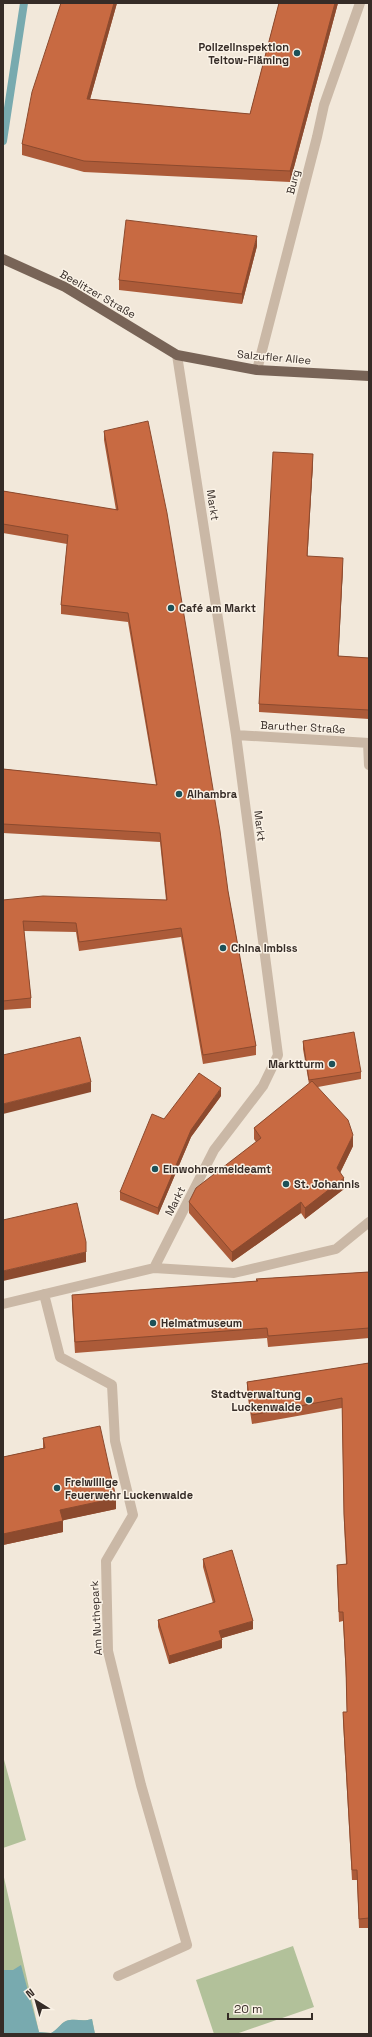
<svg xmlns="http://www.w3.org/2000/svg" width="372" height="2037" viewBox="0 0 372 2037" font-family="'Space Grotesk',sans-serif">
	<style>
		.green { fill: #b2c19a }
		.water { fill: #78aaaf }
		.lines { fill: none; stroke-linecap: round; stroke-linejoin: round }
		.stream { stroke: #78aaaf; stroke-width: 8 }
		.minor { stroke: #cab8a6; stroke-width: 10 }
		.major { stroke: #786457; stroke-width: 10 }
		.wall { fill: #ac5b39 }
		.shaded-wall { fill: #8c4a2e }
		.building { fill: #c86a42; stroke: #8c4a2e }
		.poi-dot { fill: #1c5158; stroke: #faf2e6; stroke-width: 1.5 }
		.labels { text-anchor: middle; stroke-width: 3; stroke-linejoin: round; paint-order: stroke }
		.poi-label { font-size: 11px; font-weight: bold; fill: #362c27; stroke: #faf2e6; text-anchor: start }
		.street-label { font-size: 11px; fill: #362c27; stroke: #faf2e6 }
	</style>
	<rect width="100%" height="100%" fill="#f2e8da"/>
	<path class="green" d="M3 1756 26 1840 3 1848Z
		M3 1873 39 2032 51 2033C57 2030 61 2023 66 2021 75 2018 82 2022 92 2019L95 2034H3Z
		M293 1946 314 2007 236 2034H214L196 1980Z"/>
	<path class="water" d="M21 1965 39 2032 51 2033C57 2030 61 2023 66 2021 75 2018 82 2022 92 2019L95 2034H3V1970H13Z"/>
	<g class="lines">
		<path class="stream" d="M3 141 24 3"/>
		<path class="minor" d="M257 370 317 137 324 105 360 3
			M236 735 369 743
			M368 743 369 765
			M154 1268 214 1150 263 1086 278 1055 236 735 177 355
			M44 1294 60 1357 112 1385 115 1441 133 1515 106 1561 108 1651 141 1785 187 1945 118 1976
			M3 1304 154 1268 234 1273 336 1249 369 1222"/>
		<path class="major" d="M3 259 65 287 177 355 257 370 369 376"/>
	</g>
	<path class="wall" d="M61 3H117L90 99 250 114 279 3H338L290 182 84 172 22 155V144Z
		M257 246 242 304 119 290V280Z
		M104 431 228 891 256 1046V1055L203 1064 181 937 79 951 76 932 24 931 31 998V1008L3 1010V900H166L160 842 3 833V769L156 785 128 622 61 614V605L67 544 3 533V491L116 510 104 440Z
		M313 463 307 556 343 567 338 656 369 658V719L259 712V704Z
		M303 1041 361 1072V1079L318 1087 353 1146 340 1173 344 1189 305 1219 301 1213 232 1262 189 1213V1202L256 1142 254 1139V1128L309 1084 303 1049Z
		M221 1096 191 1137 158 1215 120 1200V1192L164 1119Z
		M369 1272V1338L268 1347 267 1338 75 1353 72 1306V1295L256 1281V1279Z
		M369 1363V1928H359L357 1880H352L343 1721V1712H347L346 1678 343 1621 339 1622 337 1575V1565L346 1564 344 1523 342 1408 252 1424 247 1392V1382Z
		M43 1438 116 1509 63 1520V1532L3 1545V1457L43 1448Z
		M203 1559 253 1629 221 1638 222 1648 169 1664 158 1627V1620L213 1603 203 1567Z"/>
	<path class="shaded-wall" d="M114 3H117L87 110V99Z
		M335 3H338L290 182V171Z
		M257 236V246L242 304V294Z
		M313 454V463L307 565V556Z
		M343 558V567L338 665V656Z
		M91 1082V1092L3 1114V1104Z
		M221 1088V1096L191 1137 158 1215V1208L191 1130Z
		M353 1135V1146L337 1179V1168Z
		M344 1178V1189L305 1219V1208Z
		M301 1202V1213L232 1262V1252Z
		M86 1252V1262L3 1281V1271Z
		M116 1498V1509L60 1521V1510Z
		M63 1521V1532L3 1545V1534Z
		M253 1621V1629L219 1639V1631Z
		M222 1640V1648L169 1664V1656Z"/>
	<path class="building" d="M61 3H114L87 99 250 114 279 3H335L290 171 84 161 22 144 32 92Z
		M126 220 257 236 242 294 119 280Z
		M148 421 167 513 220 831 228 891 256 1046 203 1055 181 928 79 942 76 923 23 921 31 998 3 1001V900L43 896 167 900 160 833 3 824V769L157 785 128 613 61 605 68 535 3 524V491L118 510 104 431Z
		M273 452 313 454 307 556 343 558 338 656 369 658V710L259 704Z
		M354 1032 361 1072 309 1080 303 1041Z
		M80 1037 91 1082 3 1104V1055Z
		M199 1073 221 1088 191 1130 158 1208 120 1192 152 1114 164 1119Z
		M312 1081 348 1120 353 1135 337 1168 344 1178 305 1208 301 1202 232 1252 189 1202 196 1188 261 1138 254 1128Z
		M77 1203 86 1242V1252L3 1271V1220Z
		M369 1272V1328L268 1336 267 1328 75 1342 72 1295 258 1281 256 1279Z
		M369 1363V1918L359 1919 357 1870H352L343 1712H347L346 1668 343 1612H339L337 1565 347 1564 344 1514 342 1398 252 1415 247 1382Z
		M100 1426 116 1498 60 1510 63 1521 3 1534V1457L45 1448 43 1438Z
		M232 1550 253 1621 219 1631 222 1640 169 1656 158 1620 215 1602 203 1559Z"/>
	<g class="poi-dot">
		<circle cx="297" cy="53" r="4"/>
		<circle cx="171" cy="608" r="4"/>
		<circle cx="179" cy="794" r="4"/>
		<circle cx="223" cy="948" r="4"/>
		<circle cx="332" cy="1064" r="4"/>
		<circle cx="155" cy="1169" r="4"/>
		<circle cx="286" cy="1184" r="4"/>
		<circle cx="153" cy="1323" r="4"/>
		<circle cx="309" cy="1400" r="4"/>
		<circle cx="57" cy="1488" r="4"/>
	</g>
	<g class="labels">
		<g class="poi-label">
			<text x="289" y="51" text-anchor="end">Polizeiinspektion<tspan x="289" dy="13">Teltow-Fläming</tspan></text>
			<text x="179" y="612">Café am Markt</text>
			<text x="187" y="798">Alhambra</text>
			<text x="231" y="952">China Imbiss</text>
			<text x="324" y="1068" text-anchor="end">Marktturm</text>
			<text x="163" y="1173">Einwohnermeldeamt</text>
			<text x="294" y="1188">St. Johannis</text>
			<text x="161" y="1327">Heimatmuseum</text>
			<text x="301" y="1398" text-anchor="end">Stadtverwaltung<tspan x="301" dy="13">Luckenwalde</tspan></text>
			<text x="65" y="1486">Freiwillige<tspan x="65" dy="13">Feuerwehr Luckenwalde</tspan></text>
		</g>
		<g class="street-label">
			<text transform="translate(293 182) rotate(-76)" y="4">Burg</text>
			<text transform="translate(98 294) rotate(30)" y="4">Beelitzer Straße</text>
			<text transform="translate(274 357) rotate(5)" y="4">Salzufler Allee</text>
			<text transform="translate(213 505) rotate(81)" y="4">Markt</text>
			<text transform="translate(303 727) rotate(3)" y="4">Baruther Straße</text>
			<text transform="translate(260 826) rotate(83)" y="4">Markt</text>
			<text transform="translate(175 1201) rotate(-63)" y="4">Markt</text>
			<text transform="translate(96 1618) rotate(-93)" y="4">Am Nuthepark</text>
		</g>
	</g>
	<rect width="372" height="2037" fill="none" stroke="#362c27" stroke-width="8"/>
	<g transform="translate(36 2001) rotate(323)" stroke="#faf2e6" stroke-width="3" paint-order="stroke">
	<path d="M0-3L7 15L0 10L-7 15Z" fill="#362c27"/>
	<text y="-6" font-size="11" font-weight="bold" text-anchor="middle" fill="#362c27">N</text>
	</g>
	<path d="M228 2013v6h84v-6" fill="none" stroke="#362c27" stroke-width="2"/>
	<text x="234" y="2013" font-size="12" fill="#362c27" stroke="#faf2e6" stroke-width="3" paint-order="stroke">20 m</text>
</svg>
